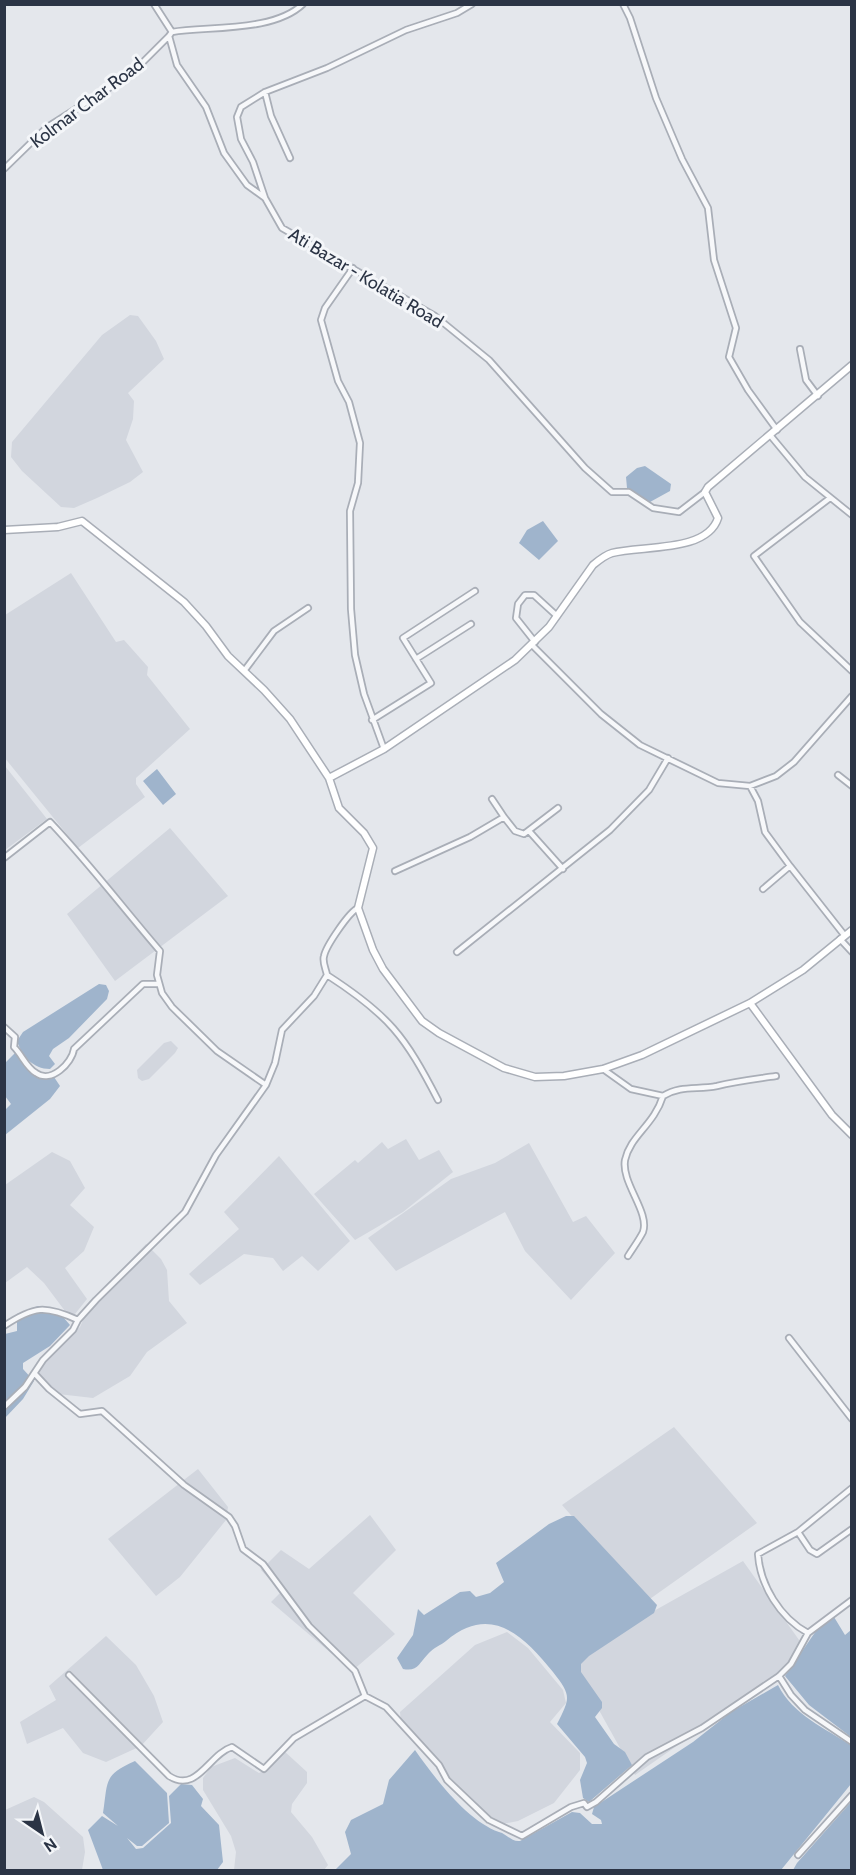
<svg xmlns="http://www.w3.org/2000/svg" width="856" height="1875" viewBox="0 0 856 1875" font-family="Cabin,sans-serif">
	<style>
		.built { fill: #d2d6de }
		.water { fill: #9fb4cc }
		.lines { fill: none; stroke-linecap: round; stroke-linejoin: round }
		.street-casing { stroke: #a9aeb7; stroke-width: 8 }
		.secondary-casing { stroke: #a9aeb7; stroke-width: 9 }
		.street { stroke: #f7f8fa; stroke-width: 4.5 }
		.secondary { stroke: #fff; stroke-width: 6 }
		.labels { text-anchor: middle; stroke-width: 6; stroke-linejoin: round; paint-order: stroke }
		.street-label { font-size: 18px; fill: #2b3445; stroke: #f4f6f9 }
	</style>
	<rect width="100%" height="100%" fill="#e4e7ec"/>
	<path class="built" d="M130 315 138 316 156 341 164 359 128 393 134 401 133 419 126 440 143 472 130 482 97 498 74 508 61 507 22 471 11 457 12 442 102 335Z
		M71 573 116 642 124 640 148 667 147 675 190 729 136 778V784L145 797 78 848 4 757 5 615Z
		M5 766 47 819 5 850H4Z
		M170 828 228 896 115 981 67 914Z
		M171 1041 178 1048 175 1053 149 1079 142 1081 138 1078 137 1070 164 1043Z
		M406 1139 419 1160 439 1150 453 1172 403 1212 355 1240 314 1194 355 1160 358 1163 382 1142 388 1149Z
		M529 1143 573 1222 586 1216 615 1253 571 1300 525 1251 505 1212 396 1271 368 1238 451 1179 495 1163Z
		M52 1152 70 1161 85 1188 70 1205 94 1227 84 1251 65 1268 87 1299 71 1319 44 1283 27 1267 5 1283V1185Z
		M279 1156 350 1241 318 1271 302 1256 283 1271 273 1258 244 1254 200 1285 189 1274 239 1229 224 1212Z
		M146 1244 161 1259 167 1270 169 1301 187 1323 147 1352 130 1376 93 1398 58 1394 43 1383 36 1363 80 1327 92 1300Z
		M674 1427 757 1523 647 1601 562 1505Z
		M198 1469 228 1507 226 1520 180 1577 156 1596 108 1539Z
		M370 1515 396 1550 353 1593 395 1634 352 1671 271 1602 281 1592 261 1570 281 1550 309 1569Z
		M743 1561 809 1654 635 1775 570 1658Z
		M507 1632 528 1648 563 1690 566 1703 550 1722 580 1753V1770L554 1803 518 1821 498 1825 443 1779 436 1761 401 1722 400 1712 475 1645Z
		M106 1636 136 1665 154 1696 163 1722 141 1746 106 1762 83 1753 63 1728 27 1744 20 1722 56 1700 49 1686Z
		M283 1750 307 1772V1783L292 1804 291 1812 312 1837 328 1865 324 1870H234L236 1852 231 1836 203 1790V1778L211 1767 235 1758 259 1773 266 1770Z
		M34 1797 44 1802 83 1837 85 1852 82 1870H5V1810Z"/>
	<path class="water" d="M645 466 671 484 670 491 650 502 627 488 626 477 637 468Z
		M543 521 558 541 539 560 519 543 527 530Z
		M157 769 176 794 163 805 143 781Z
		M99 984 106 985 109 991 107 999 69 1038 53 1049 49 1056 55 1064 50 1069C33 1069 22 1056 17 1041L23 1032Z
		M15 1053C33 1067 26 1079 54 1077L60 1086 50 1099 5 1135V1110L11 1104 5 1096V1063Z
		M38 1306 57 1310 70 1325 50 1346 23 1363V1369L34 1381 23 1399 5 1418V1334L17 1331V1314Z
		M566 1516H574L657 1605 654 1613 589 1656 581 1664V1672L602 1702V1708L595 1717 614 1744 625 1752 632 1765 589 1802 583 1798 580 1780 587 1763 585 1757 557 1724C570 1698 572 1696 553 1672 524 1636 491 1603 446 1641 441 1645 433 1648 428 1654 419 1663 418 1672 403 1669L397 1658 413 1635 418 1609 424 1615 460 1592 470 1591 476 1597 490 1593 504 1582 496 1563 549 1524Z
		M834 1617 845 1635 851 1630V1737L809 1705 785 1676 818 1628Z
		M778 1685C793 1715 825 1728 852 1746L851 1784 781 1870H335L351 1854 345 1832 351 1820 383 1804 389 1780 415 1750C434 1777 467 1821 499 1832 507 1834 511 1842 520 1841L572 1812 580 1813 592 1824H602L601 1820 592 1814 594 1807 693 1742 731 1712Z
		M135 1761 167 1793 169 1823 142 1846H137L127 1838 136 1849 143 1848 171 1823 169 1796 181 1784 192 1785 203 1799 201 1806 219 1825 223 1862 217 1870H103L88 1830 102 1816 118 1826 103 1813C108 1781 103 1775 135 1761Z
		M851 1802V1870H793L797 1863Z"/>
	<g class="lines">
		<defs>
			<path id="street" d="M154 4 172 32 169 36 177 65 206 107 224 153 247 185 265 198 282 228 435 316 489 360 585 468 612 492H629L653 508 679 512 705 492
				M623 4 630 18 656 98 682 159 708 208 714 260 736 328 729 357 748 390 777 430
				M172 32C210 26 274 32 303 4
				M265 92 271 116 290 158
				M4 169 46 128 131 74 169 36
				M265 198 253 162 241 139 237 117 241 107 265 92 327 68 406 30 457 13 472 4
				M353 268 325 308 321 320 338 381 349 402 360 443 358 483 350 511 351 609 355 655 364 694 384 749
				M800 349 806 380 818 396
				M770 435 805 477 852 515
				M830 498 754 556 800 622 852 671
				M535 642 516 618 518 604 525 595H534L557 616
				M532 645 601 714 640 745 718 783 750 786 758 801 765 832 790 866
				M416 659 471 624
				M244 671 274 631 308 608
				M372 720 431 683 403 638 475 591
				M838 775 852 786
				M750 786 776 776 794 762 852 696
				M492 799 504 817
				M529 831 563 869
				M4 858 50 822C89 863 123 908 160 951L157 975 162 993 172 1007 217 1051 266 1085 216 1155 185 1212 96 1300 78 1320 73 1330 43 1360 25 1387 4 1407
				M395 871 470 837 504 817 515 831 524 834 558 808
				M763 889 790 866 845 936
				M840 939 852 952
				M457 952 610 830 649 790 668 758
				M327 975C389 1015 405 1036 438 1100
				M4 1027 15 1037 14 1047C22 1055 26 1067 36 1073 51 1084 72 1063 74 1049L143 984H159
				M603 1069 631 1089 663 1096C681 1085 697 1090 717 1086 737 1081 756 1079 776 1076
				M266 1085 275 1063 282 1030 314 996 327 975C326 969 322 962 324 956 326 946 349 912 358 908
				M628 1256C633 1248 639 1240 643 1232 650 1212 621 1183 625 1160 630 1136 654 1125 663 1096
				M4 1326C34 1306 45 1305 78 1320
				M789 1338 852 1419
				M35 1374 49 1389 80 1414 102 1411 184 1485 229 1517 235 1526 243 1549 263 1564 309 1626 355 1671 365 1696
				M798 1532 810 1550 817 1554 852 1529
				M808 1633C780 1618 760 1585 758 1554L798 1532 852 1488
				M69 1675 169 1776C197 1794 209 1754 232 1747L264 1769 294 1738 365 1696 386 1707 439 1765 447 1780 489 1820 522 1836 571 1807 584 1803 587 1807 596 1802 647 1757 702 1728 779 1676 791 1664 808 1633 852 1600
				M779 1676 791 1695 805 1710 852 1742
				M798 1855 852 1795"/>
			<path id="secondary" d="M4 530 58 527 82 521 184 602 206 626 228 656 264 690 290 719 329 778 339 808 364 833 373 848 358 908 373 950 383 969 422 1021 439 1033 504 1068 535 1077 564 1076 603 1069 642 1055 750 1003 803 970 852 930
				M329 778 384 749 515 660 549 627 593 565C599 560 605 555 612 553 641 545 707 553 718 518L705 492 708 487 852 365
				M750 1003 832 1115 852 1135"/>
		</defs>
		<use href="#street" class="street-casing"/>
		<use href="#secondary" class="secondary-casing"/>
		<use href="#street" class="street"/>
		<use href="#secondary" class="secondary"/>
	</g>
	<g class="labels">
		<g class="street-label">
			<text transform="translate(87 103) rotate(-37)" y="6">Kolmar Char Road</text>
			<text transform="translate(366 278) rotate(31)" y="6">Ati Bazar - Kolatia Road</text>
		</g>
	</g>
	<rect width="856" height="1875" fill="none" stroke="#2b3445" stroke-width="12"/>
	<g transform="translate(42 1833) rotate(145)" stroke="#f4f6f9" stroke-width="4.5" paint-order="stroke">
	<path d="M0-4.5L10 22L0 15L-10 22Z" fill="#2b3445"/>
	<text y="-9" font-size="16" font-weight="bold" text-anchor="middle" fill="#2b3445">N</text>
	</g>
</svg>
